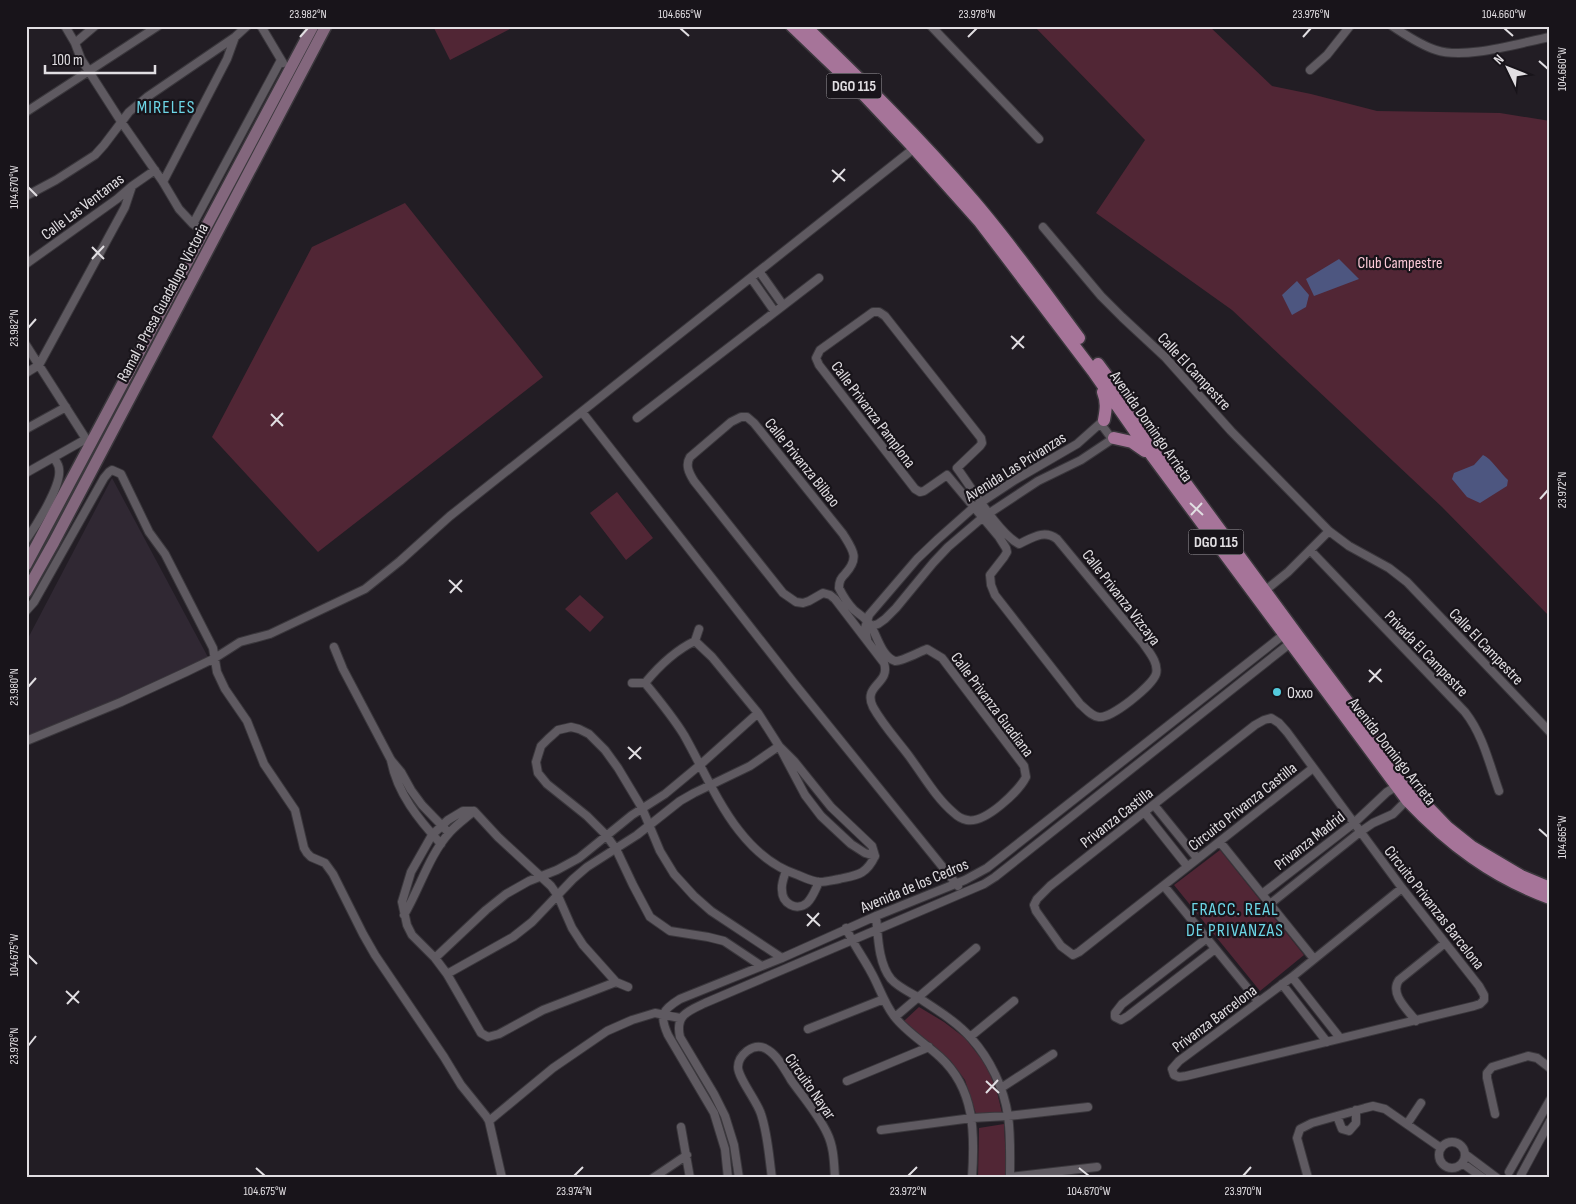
<svg xmlns="http://www.w3.org/2000/svg" width="1576" height="1204" viewBox="0 0 1576 1204" font-family="'Sofia Sans Condensed',sans-serif">
	<style>
		.built { fill: #302833 }
		.green { fill: #512635 }
		.water { fill: #4d5680 }
		.lines { fill: none; stroke-linecap: round; stroke-linejoin: round }
		.minor-casing { stroke: #3a373c; stroke-width: 10 }
		.secondary-casing { stroke: #3a373c; stroke-width: 14 }
		.primary-casing { stroke: #3a373c; stroke-width: 15 }
		.minor { stroke: #5f5a61; stroke-width: 8 }
		.secondary { stroke: #83677d; stroke-width: 11 }
		.primary { stroke: #a67499; stroke-width: 12 }
		.ticks { fill: none; stroke: #e1dee2; stroke-width: 2 }
		.poi-dot { fill: #54cadc; stroke: #18141a; stroke-width: 2 }
		.labels { text-anchor: middle; stroke-width: 4.5; stroke-linejoin: round; paint-order: stroke }
		.shield { fill: #18141a; stroke: #a5a1a6; stroke-width: 1 }
		.shield-label { font-size: 15px; font-weight: bold; fill: #e1dee2 }
		.street-label { font-size: 16px; fill: #e1dee2; stroke: #18141a }
		.park-label { font-size: 16px; fill: #fbc9d7; stroke: #18141a }
		.poi-label { font-size: 16px; fill: #e1dee2; stroke: #18141a; text-anchor: start }
		.neighbourhood-label { font-size: 18px; letter-spacing: 1px; fill: #6dd6e7; stroke: #18141a }
		.neatline { fill: none; stroke: #e1dee2; stroke-width: 2 }
		.ticks-label { font-size: 12px; text-anchor: middle; fill: #e1dee2 }
	</style>
	<rect width="100%" height="100%" fill="#221d24"/>
	<path class="built" d="M112 478 209 659 26 741V642Z"/>
	<path class="green" d="M433 26H511L512 28 450 60Z
		M1034 26H1209L1272 86 1311 94 1377 111 1500 113 1550 121V617L1442 507 1232 310 1096 213 1145 140Z
		M405 203 543 377 318 552 212 437 312 247Z
		M617 492 653 538 626 560 590 513Z
		M580 595 604 617 590 632 565 609Z
		M1220 850 1304 955 1260 991 1174 885Z
		M919 1007 944 1022 965 1038 987 1066 997 1092 1002 1113 976 1114 965 1080 950 1060 904 1021Z
		M1004 1124 1007 1178H978L979 1128Z"/>
	<path class="water" d="M1339 259 1359 279 1314 296 1306 279Z
		M1297 281 1309 295 1306 307 1292 315 1282 295Z
		M1483 455C1491 458 1501 474 1508 480L1507 486 1480 503 1467 497 1452 479 1454 473 1474 465Z"/>
	<g class="lines">
		<defs>
			<path id="minor" d="M65 26 75 43 81 59 122 123 163 182 179 209 193 224 203 231
				M261 26 283 63
				M931 26 1039 139
				M1392 26C1406 35 1420 45 1436 50 1465 60 1519 43 1550 37
				M75 43 95 26
				M1310 70 1327 55 1350 26
				M26 112 158 26
				M163 182 227 59 235 37
				M26 196 56 180 95 155 104 145 129 112 147 97 235 37 247 26
				M193 224 281 60
				M1043 227 1101 296 1122 317 1165 357 1231 431 1329 531 1349 546 1389 568 1407 582 1550 732
				M26 264 117 199 132 186 155 170
				M759 271 783 305
				M751 278 775 312
				M873 312H879L885 316 981 438 982 443 980 446 957 468C972 488 998 533 1019 544 1032 538 1044 529 1057 539L1143 643C1149 652 1159 663 1156 674 1152 686 1111 719 1099 717 1091 716 1086 709 1080 704L995 595 991 585 990 575 1004 557 1007 552 1006 548 999 537 947 475 924 491 920 492 915 489 819 365 816 358 820 350Z
				M26 345 86 439 91 445
				M26 373 39 365 125 207 132 186
				M582 412 794 683 958 886
				M741 417H747L754 423 843 534C853 550 860 558 845 574 841 578 839 581 839 588 843 596 848 604 854 610 860 615 867 619 871 626 877 636 882 657 895 661 901 662 919 652 927 649L942 658 1024 766 1026 777C1019 791 985 824 967 820 962 819 958 817 954 813 936 798 923 775 909 756 897 740 883 725 873 707 862 685 891 684 884 663L835 599 830 595 823 593 809 601 803 603 796 602 783 593 694 481C689 473 685 465 690 457L731 422Z
				M637 418 819 278
				M1101 424 1112 439
				M26 429 66 407
				M26 473 86 439
				M26 540C36 526 62 485 59 469 59 465 56 461 54 458
				M1310 550 1465 712C1483 735 1489 763 1499 791
				M1262 593 1288 572 1329 531
				M26 611 34 602 104 478 109 472 112 470 121 474 149 532 165 554 213 648 217 672 225 689 247 721 264 764 295 810 304 848 307 853 311 857 325 863 333 874 363 934 375 955 444 1057 461 1085 486 1116 489 1121 502 1178
				M868 627 878 624 885 619 896 608 933 563 948 547 982 518 1038 481 1081 460 1114 438
				M867 639 865 628 869 615 917 559 938 539 974 507 1015 480 1077 444 1104 420
				M695 641 699 629
				M334 647 343 669 391 760 401 772 411 790 422 805 449 833
				M632 683H645C659 700 673 717 684 735 713 786 737 855 798 875 805 878 813 882 820 882 826 882 833 880 839 879 857 875 866 875 875 856L865 853 851 844 821 816 805 795 779 746 758 713 712 657 695 641C674 651 659 666 645 683
				M26 741 121 702 186 672 215 658 240 642 270 634 365 589 400 561 450 516 917 146
				M391 760C397 793 419 820 441 844
				M1313 768 1079 952 1073 955 1061 946 1036 911 1034 905 1037 899 1050 886 1255 725 1264 720 1271 718 1279 723 1287 732 1402 888 1479 986 1484 995V1000L1480 1004 1474 1006 1186 1076 1179 1077 1174 1075 1172 1069 1179 1061 1292 977 1402 888
				M1154 805 1197 858
				M463 811H474L498 837 551 886 558 896 572 928 583 945 616 982 543 1010 499 1034 488 1037 481 1033 447 974 435 958 412 935 407 925 402 902 411 872 432 835 448 820Z
				M1145 813 1187 866
				M1220 842 1314 959
				M786 871C784 877 781 884 782 890 782 903 796 912 807 903 813 897 815 890 819 882
				M1164 886 1258 1001
				M1262 894 1354 823 1387 792 1400 784
				M1270 904 1360 832 1373 823 1393 814 1410 797
				M404 915C420 888 429 855 450 832 457 824 466 818 474 811
				M876 916C878 935 878 963 891 979 897 986 907 991 916 996 934 1008 956 1021 971 1038 990 1059 1004 1088 1008 1116 1011 1136 1010 1158 1010 1178
				M846 928C853 944 863 957 871 972 879 986 884 1003 894 1016 906 1032 925 1043 940 1057 975 1089 975 1133 972 1178
				M1207 938 1122 1004 1115 1013V1017L1121 1020 1128 1016 1215 949
				M435 958 486 910 506 894 529 881 557 870 579 858 632 815 665 794 700 765 758 713
				M760 965 724 941 708 937 670 931 650 917 633 885 616 849 606 835 587 816 547 784 538 773 536 762 541 746 548 739 558 730 571 727 579 729 589 734 605 750 618 768 642 808 660 851 674 874 694 896 711 911 782 958
				M447 974 513 937 532 922 573 879 587 867 637 835 680 801 694 793 750 766 779 746 794 761 831 807 872 846 875 856
				M1292 977 1340 1038
				M616 982 628 987
				M1282 984 1327 1042
				M895 1017 976 948
				M1416 1021C1408 1010 1389 994 1399 980L1445 943
				M808 1029 884 999
				M970 1037 1014 1001
				M847 1081 929 1047
				M1001 1088 1053 1054
				M1495 1114 1487 1078V1073L1492 1067 1528 1056 1537 1058 1550 1068
				M1337 1116 1342 1129 1349 1131 1356 1123V1110
				M489 1121 553 1068 607 1031 632 1020 655 1013 680 1018
				M1407 1124 1421 1103
				M681 1127 690 1178
				M881 1130 972 1118 1008 1116 1088 1107
				M1439 1155a13 13 0 1 1 26 0a13 13 0 1 1-26 0Z
				M1465 1154 1497 1178
				M1462 1163 1483 1178
				M1509 1172 1550 1100
				M1521 1175 1550 1121
				M1010 1177 1097 1167
				M653 1178 687 1155
				M728 1178 725 1149 714 1113 668 1035C659 1015 662 1010 680 999L782 958 876 916 965 880 987 868 1287 632
				M739 1178 734 1145 725 1116 714 1094 680 1037C675 1015 688 1011 705 1003L984 884 995 877 1293 641
				M772 1178C769 1157 768 1135 761 1114 757 1101 738 1078 738 1067 738 1061 742 1055 747 1051 754 1046 761 1045 768 1050 778 1056 785 1070 791 1080 803 1097 818 1114 827 1133 834 1147 834 1163 835 1178
				M1308 1178 1297 1138 1300 1129 1312 1123 1365 1108 1373 1106 1385 1109 1441 1148"/>
			<path id="secondary" d="M26 565 313 26
				M26 592 54 542 326 26"/>
			<path id="primary" d="M792 26 865 96 914 148 980 222 1093 371 1153 457 1407 800C1449 844 1492 877 1550 898
				M805 26C863 82 920 138 972 199 1010 243 1044 291 1079 338
				M1098 364 1298 636 1422 801 1447 827 1472 847 1521 876 1550 888
				M1103 392C1107 402 1106 409 1104 420
				M1114 438 1132 442 1145 451"/>
		</defs>
		<use href="#minor" class="minor-casing"/>
		<use href="#secondary" class="secondary-casing"/>
		<use href="#primary" class="primary-casing"/>
		<use href="#minor" class="minor"/>
		<use href="#secondary" class="secondary"/>
		<use href="#primary" class="primary"/>
	</g>
	<path class="ticks" d="M680 28 689 36M1504 28 1513 36M300 37 308 28M968 37 977 28M1303 37 1311 28M1539 61 1548 69M832 170 845 181M833 182 845 169M28 187 37 196M92 247 104 259M92 259 104 246M28 328 36 319M1011 336 1024 348M1012 349 1024 336M271 414 283 426M271 426 283 413M1540 499 1548 490M1190 503 1203 515M1191 515 1202 503M449 580 462 592M450 593 462 580M1369 670 1382 682M1369 682 1381 669M28 687 36 678M628 747 641 759M629 759 641 747M1539 829 1548 837M807 914 820 926M807 926 819 913M28 955 37 964M66 991 79 1003M67 1004 79 991M28 1046 36 1036M986 1081 999 1093M986 1093 998 1080M256 1168 265 1176M1079 1168 1089 1176M574 1176 583 1167M908 1176 917 1167M1243 1176 1251 1167"/>
	<circle class="poi-dot" cx="1277" cy="692" r="5"/>
	<g class="labels">
		<g class="shield">
			<rect x="826.5" y="73.5" width="55" height="25" rx="4"/>
			<rect x="1188.5" y="529.5" width="55" height="25" rx="4"/>
		</g>
		<g class="shield-label">
			<text x="854" y="91">DGO 115</text>
			<text x="1216" y="547">DGO 115</text>
		</g>
		<g class="street-label">
			<text transform="translate(82 206) rotate(-37)" y="6">Calle Las Ventanas</text>
			<text transform="translate(162 302) rotate(-62)" y="6">Ramal a Presa Guadalupe Victoria</text>
			<text transform="translate(1195 371) rotate(47)" y="6">Calle El Campestre</text>
			<text transform="translate(874 414) rotate(53)" y="6">Calle Privanza Pamplona</text>
			<text transform="translate(1152 426) rotate(55)" y="6">Avenida Domingo Arrieta</text>
			<text transform="translate(803 462) rotate(51)" y="6">Calle Privanza Bilbao</text>
			<text transform="translate(1015 466) rotate(-32)" y="6">Avenida Las Privanzas</text>
			<text transform="translate(1122 597) rotate(52)" y="6">Calle Privanza Vizcaya</text>
			<text transform="translate(1487 646) rotate(46)" y="6">Calle El Campestre</text>
			<text transform="translate(1427 653) rotate(46)" y="6">Privada El Campestre</text>
			<text transform="translate(993 704) rotate(53)" y="6">Calle Privanza Guadiana</text>
			<text transform="translate(1393 751) rotate(52)" y="6">Avenida Domingo Arrieta</text>
			<text transform="translate(1242 806) rotate(-38)" y="6">Circuito Privanza Castilla</text>
			<text transform="translate(1116 817) rotate(-38)" y="6">Privanza Castilla</text>
			<text transform="translate(1309 840) rotate(-38)" y="6">Privanza Madrid</text>
			<text transform="translate(914 885) rotate(-23)" y="6">Avenida de los Cedros</text>
			<text transform="translate(1435 907) rotate(52)" y="6">Circuito Privanzas Barcelona</text>
			<text transform="translate(1214 1018) rotate(-37)" y="6">Privanza Barcelona</text>
			<text transform="translate(811 1086) rotate(55)" y="6">Circuito Nayar</text>
		</g>
		<g class="park-label">
			<text x="1400" y="268">Club Campestre</text>
		</g>
		<g class="poi-label">
			<text x="1287" y="698">Oxxo</text>
		</g>
		<g class="neighbourhood-label">
			<text x="166" y="113">MIRELES</text>
			<text x="1235" y="915">FRACC. REAL<tspan x="1235" dy="21">DE PRIVANZAS</tspan></text>
		</g>
	</g>
	<rect width="1576" height="1204" fill="none" stroke="#18141a" stroke-width="55"/>
	<g transform="translate(1508 68) rotate(313)" stroke="#18141a" stroke-width="4" paint-order="stroke">
	<path d="M0-4L9 19L0 12L-9 19Z" fill="#e1dee2"/>
	<text y="-8" font-size="14" font-weight="bold" text-anchor="middle" fill="#e1dee2">N</text>
	</g>
	<path d="M45 65v8h110v-8" fill="none" stroke="#e1dee2" stroke-width="2.5"/>
	<text x="52" y="65" font-size="15" fill="#e1dee2" stroke="#18141a" stroke-width="4" paint-order="stroke">100 m</text>
	<rect x="28" y="28" width="1520" height="1148" class="neatline"/>
	<g class="ticks-label">
		<text x="308" y="18">23.982°N</text>
		<text x="680" y="18">104.665°W</text>
		<text x="977" y="18">23.978°N</text>
		<text x="1311" y="18">23.976°N</text>
		<text x="1504" y="18">104.660°W</text>
		<text transform="translate(1562 69) rotate(-90)" y="4">104.660°W</text>
		<text transform="translate(14 187) rotate(-90)" y="4">104.670°W</text>
		<text transform="translate(14 328) rotate(-90)" y="4">23.982°N</text>
		<text transform="translate(1562 490) rotate(-90)" y="4">23.972°N</text>
		<text transform="translate(14 687) rotate(-90)" y="4">23.980°N</text>
		<text transform="translate(1562 837) rotate(-90)" y="4">104.665°W</text>
		<text transform="translate(14 955) rotate(-90)" y="4">104.675°W</text>
		<text transform="translate(14 1046) rotate(-90)" y="4">23.978°N</text>
		<text x="265" y="1195">104.675°W</text>
		<text x="574" y="1195">23.974°N</text>
		<text x="908" y="1195">23.972°N</text>
		<text x="1089" y="1195">104.670°W</text>
		<text x="1243" y="1195">23.970°N</text>
	</g>
</svg>
